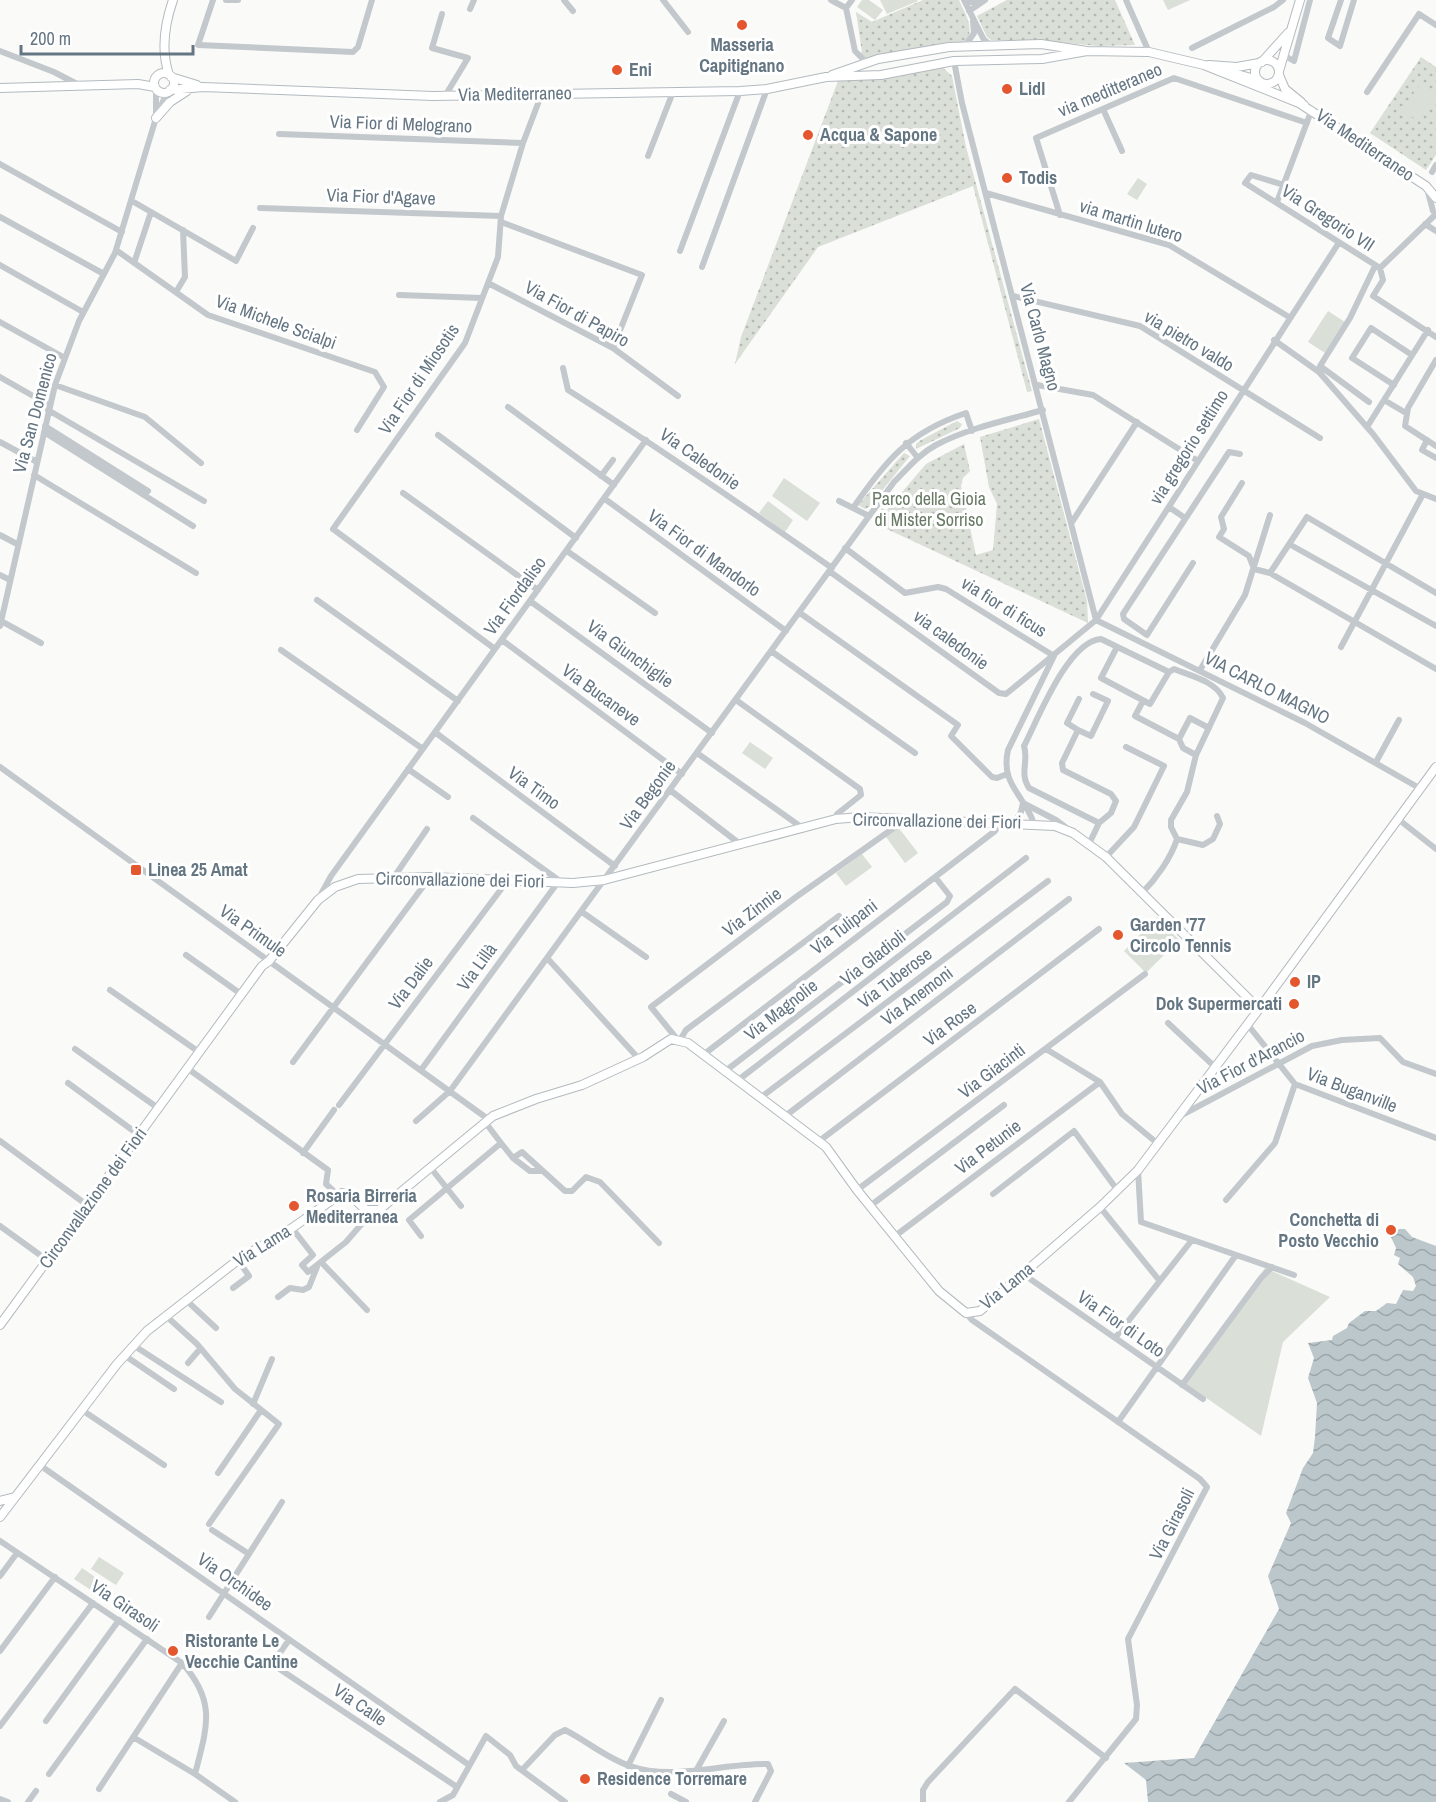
<svg xmlns="http://www.w3.org/2000/svg" width="1436" height="1802" viewBox="0 0 1436 1802" font-family="'Archivo Narrow',sans-serif">
	<style>
		.grass { fill: url(#grass-dots) }
		.garden { fill: #dadfd7 }
		.water { fill: url(#water-waves) }
		.lines { fill: none; stroke-linecap: round; stroke-linejoin: round }
		.secondary-casing { stroke: #b3babf; stroke-width: 10 }
		.street { stroke: #c3c8cc; stroke-width: 6 }
		.secondary { stroke: #fff; stroke-width: 8 }
		.poi-dot { fill: #e4572e; stroke: #fff; stroke-width: 2 }
		.labels { text-anchor: middle; stroke-width: 6; stroke-linejoin: round; paint-order: stroke }
		.poi-label { font-size: 18px; font-weight: bold; fill: #657683; stroke: #fff; text-anchor: start }
		.street-label { font-size: 18px; fill: #657683; stroke: #fff }
		.park-label { font-size: 18px; fill: #687a64; stroke: #fff }
	</style>
	<defs>
		<pattern id="grass-dots" width="8" height="8" patternUnits="userSpaceOnUse" patternTransform="scale(1.5)"><rect width="8" height="8" fill="#dadfd7"/><path d="M2 2h.1M6 6h.1" fill="none" stroke="#b4b9b4" stroke-width="1.8" stroke-linecap="round"/></pattern>
		<pattern id="water-waves" width="16" height="10" patternUnits="userSpaceOnUse" patternTransform="scale(1.5)"><rect width="16" height="10" fill="#bbc7cb"/><path d="M0 5q4-4 8 0t8 0" fill="none" stroke="#9ca6aa"/></pattern>
	</defs>
	<rect width="100%" height="100%" fill="#fafaf8"/>
	<path class="grass" d="M923 0H959C965 14 975 27 966 41L868 60 859 53 862 52 856 12 872 22Z
		M1007 0H1115L1135 45 1098 46 1035 40H991L987 37 977 16Z
		M1421 57 1436 67V155L1426 170 1370 133Z
		M942 67 952 76 966 147 1032 391 1027 392 973 186 818 247 735 364 741 337 838 81Z
		M1039 419 1087 601 1088 623 872 522 882 508 886 511 926 464 964 444 970 471 963 478 961 486 976 555 993 550 997 504 989 487 980 437Z
		M957 421 962 424 960 428 916 449V444L921 440Z
		M904 453 910 456 869 507 865 509 858 505Z"/>
	<path class="garden" d="M862 0H869L883 10 875 20 857 7Z
		M880 0H917L918 1 887 14Z
		M1163 0H1190L1168 10Z
		M1420 84 1436 95 1418 121 1402 110Z
		M1138 178 1147 184 1137 200 1127 194Z
		M1328 311 1345 322 1325 353 1308 342Z
		M784 478 820 503 807 521 772 496Z
		M768 501 793 520 785 532 759 513Z
		M750 742 773 758 765 769 742 753Z
		M898 827 918 853 905 863 886 837Z
		M862 854 872 867 846 886 836 873Z
		M1157 917 1179 940 1146 973 1124 951Z
		M1265 1268 1330 1297 1283 1342 1261 1436 1182 1381Z
		M99 1557 124 1573 116 1585 91 1569Z
		M82 1568 107 1585 100 1596 74 1579Z"/>
	<path class="water" d="M1399 1229H1405L1412 1237 1436 1246V1802H1148L1146 1780 1124 1763 1194 1758 1279 1609 1268 1576 1291 1523 1286 1513 1303 1468 1313 1453 1315 1437 1317 1403 1308 1378 1314 1358 1308 1343 1332 1340 1333 1336 1347 1328 1349 1323 1365 1311H1376L1387 1303 1396 1304 1403 1290 1413 1291 1416 1286 1413 1277 1398 1264 1400 1258 1394 1255 1396 1248 1390 1235Z"/>
	<g class="lines">
		<defs>
			<path id="secondary" d="M1255 72a12 12 0 1 1 24 0a12 12 0 1 1-24 0Z
				M1262 62 1288 33
				M1209 65 1237 67 1259 63
				M1279 71 1300 0
				M1230 72 1258 80
				M154 83a10 10 0 1 1 20 0a10 10 0 1 1-20 0Z
				M169 75C161 51 165 23 173 0
				M832 75 878 59 949 47 1041 44 1087 51 1149 52 1204 65 1304 105
				M1279 75 1285 89 1301 102
				M171 77 197 85
				M0 88 138 84 155 87
				M170 90 203 87 433 96 740 91 767 89 826 77 881 75 954 61 1042 59 1087 51
				M1299 103 1426 186 1436 198
				M156 118 170 102 187 91
				M0 1325 262 966 269 961 318 900 335 887 358 879 430 877 573 883 604 880 836 819 860 817 1055 826 1073 833 1106 857 1259 1009 1436 767
				M0 1501 15 1497
				M0 1517 117 1364 147 1331 238 1260 292 1228 342 1193 350 1195 366 1210H379L493 1116 536 1099 582 1085 643 1057 671 1039 688 1043 826 1147 857 1190 939 1291 966 1313 980 1311 1100 1207 1138 1170 1259 1009"/>
		</defs>
		<use href="#secondary" class="secondary-casing"/>
		<path class="street" d="M213 0 198 45 353 52 358 47 372 0
			M226 0H238
			M564 0 573 11
			M663 0 688 32
			M831 0 846 8
			M852 0 846 8 855 51 867 63
			M964 0 984 40 992 46
			M1126 0 1149 52
			M1341 0 1328 38 1340 46 1354 0
			M966 3 978 0
			M470 9 474 0
			M969 11 985 0
			M442 14 432 48 468 58 445 96
			M965 46 974 33 973 21
			M1192 48 1274 7 1283 0
			M0 51 54 72 79 85
			M1285 56 1294 61 1310 0
			M954 61 962 103 1096 620 1305 723 1421 789
			M156 89V112
			M1367 92 1419 14 1436 25
			M1103 109 1122 151
			M279 134 523 143
			M648 156 673 92
			M0 164 122 232
			M1432 172 1436 165
			M1284 185 1251 175 1245 183 1380 268 1436 214
			M1428 192 1433 211
			M986 193 1169 245 1289 317
			M132 201 236 261 253 228
			M1277 202 1312 109
			M260 208 501 216
			M1060 215 1036 138 1174 78 1307 123
			M0 217 104 274
			M501 222 642 275 613 348
			M1425 224 1436 231
			M116 250 208 315 375 372 384 387 357 430
			M680 251 740 91
			M134 263 151 212
			M0 265 83 312
			M702 267 767 89
			M1380 268 1383 280 1373 296 1436 337
			M488 283 613 348 678 396
			M176 292 185 277 183 230
			M399 295 482 298
			M1013 296 1140 326 1320 438
			M0 322 65 358
			M1274 340 1319 372 1373 434 1416 491 1436 499
			M1436 360 1408 408 1405 426 1436 446
			M563 368 568 390C657 447 745 507 832 568
			M0 377 49 405
			M55 385 145 417 201 463
			M1037 385 1093 395 1198 461
			M1394 385 1352 358 1371 328 1412 355
			M1384 400 1406 413
			M1369 402 1320 366 1350 318 1375 266
			M508 407 614 485
			M48 410 204 501
			M45 426 148 491
			M1367 427 1428 330
			M44 432 193 526
			M438 435 576 538
			M1427 440 1422 450 1436 458
			M0 442 37 462
			M906 443 918 458
			M34 475 196 573
			M601 476 613 460
			M1242 483 1221 517 1224 529 1219 537 1249 556 1254 569 1270 573 1436 669
			M403 493 538 590
			M605 499 786 631
			M839 501 869 516
			M1169 507 1185 518
			M853 508C886 460 909 432 966 413L972 431
			M1072 522 1137 422
			M0 535 17 544
			M1289 544 1436 626
			M845 548 905 593 938 587 946 589 1054 656
			M567 551 655 613
			M1193 563 1147 635 1124 619 1123 614 1229 452 1240 454
			M829 571 999 693 1006 694 1096 620 1338 244
			M1270 573 1307 517 1436 593
			M0 575 10 580
			M317 600 458 701
			M530 601 712 733
			M800 613 958 725 951 736 992 777 997 778 1007 774
			M1 621 41 643
			M0 626 55 385 79 321 115 253 156 118 167 92
			M502 640 682 774
			M1117 647 1101 678 1150 704 1169 672
			M1341 647 1423 494
			M495 649 333 529 465 343 498 257 501 216 523 143 542 93
			M281 650 423 749
			M771 651 915 753
			M1200 670 1245 595 1270 515
			M1079 699 1067 723 1078 730 1062 763 1063 770 1111 794 1116 801 1111 813 1099 823
			M736 700 860 789 861 795 837 814 836 819
			M1143 701 1135 716 1179 739 1190 718 1209 728
			M1078 730 1091 736 1108 701 1093 694
			M436 733 615 866
			M1179 739 1183 748 1196 755
			M697 753 804 829
			M1376 762 1399 720
			M0 767 488 1119
			M408 769 448 797
			M670 790 740 844
			M1398 819 1436 849
			M1014 823 1021 812 1023 803 1056 820 1068 829
			M1034 824C1025 795 1000 785 1008 750L1054 656
			M1177 839 1203 845 1213 839 1220 824 1217 816
			M1089 844 1099 823 1029 788C1019 773 1029 761 1024 746 1038 719 1068 641 1101 639L1169 672 1174 669C1191 676 1215 681 1223 698L1196 755 1187 792 1171 820V827L1177 839C1171 858 1156 879 1142 893
			M1106 857 1134 827 1164 766 1126 747
			M394 877 427 829
			M319 898 331 876 646 440
			M582 912 646 957
			M186 955 241 994
			M548 959 639 1059
			M110 990 199 1052
			M1168 1023 1215 1067
			M1248 1025 1295 1084 1436 1138
			M677 1039 651 1007 796 897 905 820
			M680 1040 686 1030 839 916
			M75 1049 158 1108
			M1046 1049 1100 1082 1122 1114 1157 1143
			M703 1055 995 831 1000 822
			M293 1062 430 877
			M187 1068 328 1170 326 1184 338 1195
			M421 1070 558 882 557 879 473 818
			M724 1072 947 902 950 896 935 877
			M737 1081 1026 858
			M68 1083 139 1135
			M760 1098 1048 881
			M339 1105 508 880
			M1180 1116 1312 1046 1342 1040 1380 1038 1403 1062 1436 1074
			M784 1117 1069 899
			M416 1121 450 1091 894 482C907 469 919 454 936 445 968 428 1008 420 1043 410
			M0 1141 87 1205
			M818 1142 1099 929
			M501 1143 513 1158 522 1152 565 1191H572L586 1177 600 1182 659 1243
			M303 1153 334 1110
			M513 1158 530 1171H543
			M430 1167 461 1206
			M1138 1170 1141 1222 1294 1275
			M857 1190 1145 974
			M993 1194 1074 1131 1118 1191
			M1226 1200 1275 1143 1295 1084
			M870 1206 1004 1105
			M1100 1207 1159 1280
			M0 1226 47 1260
			M292 1228 313 1255 302 1265 308 1272 346 1242 372 1212
			M421 1236 409 1220 501 1143 485 1122
			M895 1236 1100 1082
			M322 1263 367 1310
			M1023 1274 1203 1399
			M233 1288 249 1276 238 1260
			M278 1297 290 1288 303 1290 309 1287 317 1267
			M185 1299 216 1328
			M966 1313 972 1320 1200 1479 1207 1487 1128 1639 1137 1705 1136 1719 1069 1802
			M165 1315 197 1344 235 1389 279 1424 209 1524
			M1115 1338 1192 1240
			M133 1345 221 1402
			M124 1355 174 1389
			M188 1363 200 1349
			M1182 1385 1261 1278 1272 1267
			M253 1404 272 1359
			M82 1410 164 1465
			M1118 1422 1236 1255
			M41 1466 469 1765
			M218 1473 261 1410
			M212 1530 249 1554
			M0 1541 182 1663C217 1702 207 1727 195 1774L235 1802
			M0 1576 17 1553
			M209 1617 282 1502
			M289 1640 272 1664 457 1787
			M0 1651 55 1577
			M46 1721 119 1620
			M0 1726 93 1603
			M133 1737 195 1774
			M628 1766 661 1700
			M697 1769 724 1721
			M522 1770 555 1735 565 1730C587 1741 606 1758 630 1766 673 1781 723 1763 768 1764L771 1771 755 1802
			M49 1774 147 1639
			M99 1789 182 1663
			M671 1794 686 1802
			M0 1799 8 1802
			M28 1802 36 1791
			M440 1802 453 1795 486 1736 510 1755 516 1766 565 1802
			M923 1802V1790L928 1782 1015 1689 1106 1758"/>
		<use href="#secondary" class="secondary"/>
	</g>
	<g class="poi-dot">
		<circle cx="742" cy="25" r="6"/>
		<circle cx="617" cy="70" r="6"/>
		<circle cx="1007" cy="89" r="6"/>
		<circle cx="808" cy="135" r="6"/>
		<circle cx="1007" cy="178" r="6"/>
		<rect x="130" y="864" width="12" height="12" rx="3"/>
		<circle cx="1118" cy="935" r="6"/>
		<circle cx="1295" cy="982" r="6"/>
		<circle cx="1294" cy="1004" r="6"/>
		<circle cx="294" cy="1206" r="6"/>
		<circle cx="1391" cy="1230" r="6"/>
		<circle cx="173" cy="1651" r="6"/>
		<circle cx="585" cy="1779" r="6"/>
	</g>
	<g class="labels">
		<g class="poi-label">
			<text x="742" y="51" text-anchor="middle">Masseria<tspan x="742" dy="21">Capitignano</tspan></text>
			<text x="629" y="76">Eni</text>
			<text x="1019" y="95">Lidl</text>
			<text x="820" y="141">Acqua &amp; Sapone</text>
			<text x="1019" y="184">Todis</text>
			<text x="148" y="876">Linea 25 Amat</text>
			<text x="1130" y="931">Garden '77<tspan x="1130" dy="21">Circolo Tennis</tspan></text>
			<text x="1307" y="988">IP</text>
			<text x="1282" y="1010" text-anchor="end">Dok Supermercati</text>
			<text x="306" y="1202">Rosaria Birreria<tspan x="306" dy="21">Mediterranea</tspan></text>
			<text x="1379" y="1226" text-anchor="end">Conchetta di<tspan x="1379" dy="21">Posto Vecchio</tspan></text>
			<text x="185" y="1647">Ristorante Le<tspan x="185" dy="21">Vecchie Cantine</tspan></text>
			<text x="597" y="1785">Residence Torremare</text>
		</g>
		<g class="street-label">
			<text transform="translate(1110 90) rotate(-23)" y="6">via meditteraneo</text>
			<text transform="translate(515 94) rotate(-1)" y="6">Via Mediterraneo</text>
			<text transform="translate(401 124) rotate(2)" y="6">Via Fior di Melograno</text>
			<text transform="translate(1365 145) rotate(34)" y="6">Via Mediterraneo</text>
			<text transform="translate(381 197) rotate(2)" y="6">Via Fior d'Agave</text>
			<text transform="translate(1328 218) rotate(33)" y="6">Via Gregorio VII</text>
			<text transform="translate(1131 221) rotate(17)" y="6">via martin lutero</text>
			<text transform="translate(577 314) rotate(29)" y="6">Via Fior di Papiro</text>
			<text transform="translate(276 322) rotate(20)" y="6">Via Michele Scialpi</text>
			<text transform="translate(1040 337) rotate(75)" y="6">Via Carlo Magno</text>
			<text transform="translate(1189 341) rotate(31)" y="6">via pietro valdo</text>
			<text transform="translate(419 379) rotate(-56)" y="6">Via Fior di Miosotis</text>
			<text transform="translate(35 413) rotate(-75)" y="6">Via San Domenico</text>
			<text transform="translate(1189 447) rotate(-58)" y="6">via gregorio settimo</text>
			<text transform="translate(700 459) rotate(35)" y="6">Via Caledonie</text>
			<text transform="translate(704 553) rotate(36)" y="6">Via Fior di Mandorlo</text>
			<text transform="translate(515 596) rotate(-54)" y="6">Via Fiordaliso</text>
			<text transform="translate(1004 607) rotate(32)" y="6">via fior di ficus</text>
			<text transform="translate(951 640) rotate(36)" y="6">via caledonie</text>
			<text transform="translate(630 654) rotate(36)" y="6">Via Giunchiglie</text>
			<text transform="translate(1267 688) rotate(27)" y="6">VIA CARLO MAGNO</text>
			<text transform="translate(601 695) rotate(36)" y="6">Via Bucaneve</text>
			<text transform="translate(534 788) rotate(36)" y="6">Via Timo</text>
			<text transform="translate(648 795) rotate(-54)" y="6">Via Begonie</text>
			<text transform="translate(937 821) rotate(1)" y="6">Circonvallazione dei Fiori</text>
			<text transform="translate(460 880) rotate(1)" y="6">Circonvallazione dei Fiori</text>
			<text transform="translate(752 912) rotate(-37)" y="6">Via Zinnie</text>
			<text transform="translate(844 927) rotate(-37)" y="6">Via Tulipani</text>
			<text transform="translate(253 931) rotate(35)" y="6">Via Primule</text>
			<text transform="translate(873 958) rotate(-38)" y="6">Via Gladioli</text>
			<text transform="translate(477 967) rotate(-54)" y="6">Via Lillà</text>
			<text transform="translate(895 978) rotate(-37)" y="6">Via Tuberose</text>
			<text transform="translate(411 983) rotate(-53)" y="6">Via Dalie</text>
			<text transform="translate(917 996) rotate(-37)" y="6">Via Anemoni</text>
			<text transform="translate(781 1010) rotate(-38)" y="6">Via Magnolie</text>
			<text transform="translate(950 1024) rotate(-37)" y="6">Via Rose</text>
			<text transform="translate(1251 1062) rotate(-28)" y="6">Via Fior d'Arancio</text>
			<text transform="translate(992 1071) rotate(-37)" y="6">Via Giacinti</text>
			<text transform="translate(1352 1090) rotate(21)" y="6">Via Buganville</text>
			<text transform="translate(988 1147) rotate(-37)" y="6">Via Petunie</text>
			<text transform="translate(93 1198) rotate(-54)" y="6">Circonvallazione dei Fiori</text>
			<text transform="translate(262 1246) rotate(-32)" y="6">Via Lama</text>
			<text transform="translate(1007 1286) rotate(-39)" y="6">Via Lama</text>
			<text transform="translate(1121 1324) rotate(35)" y="6">Via Fior di Loto</text>
			<text transform="translate(1172 1524) rotate(-63)" y="6">Via Girasoli</text>
			<text transform="translate(235 1582) rotate(35)" y="6">Via Orchidee</text>
			<text transform="translate(125 1606) rotate(34)" y="6">Via Girasoli</text>
			<text transform="translate(360 1705) rotate(34)" y="6">Via Calle</text>
		</g>
		<g class="park-label">
			<text x="929" y="505">Parco della Gioia<tspan x="929" dy="21">di Mister Sorriso</tspan></text>
		</g>
	</g>
	<path d="M21 45v9h172v-9" fill="none" stroke="#657683" stroke-width="3"/>
	<text x="30" y="45" font-size="18" fill="#657683" stroke="#ffffff" stroke-width="4.5" paint-order="stroke">200 m</text>
</svg>
